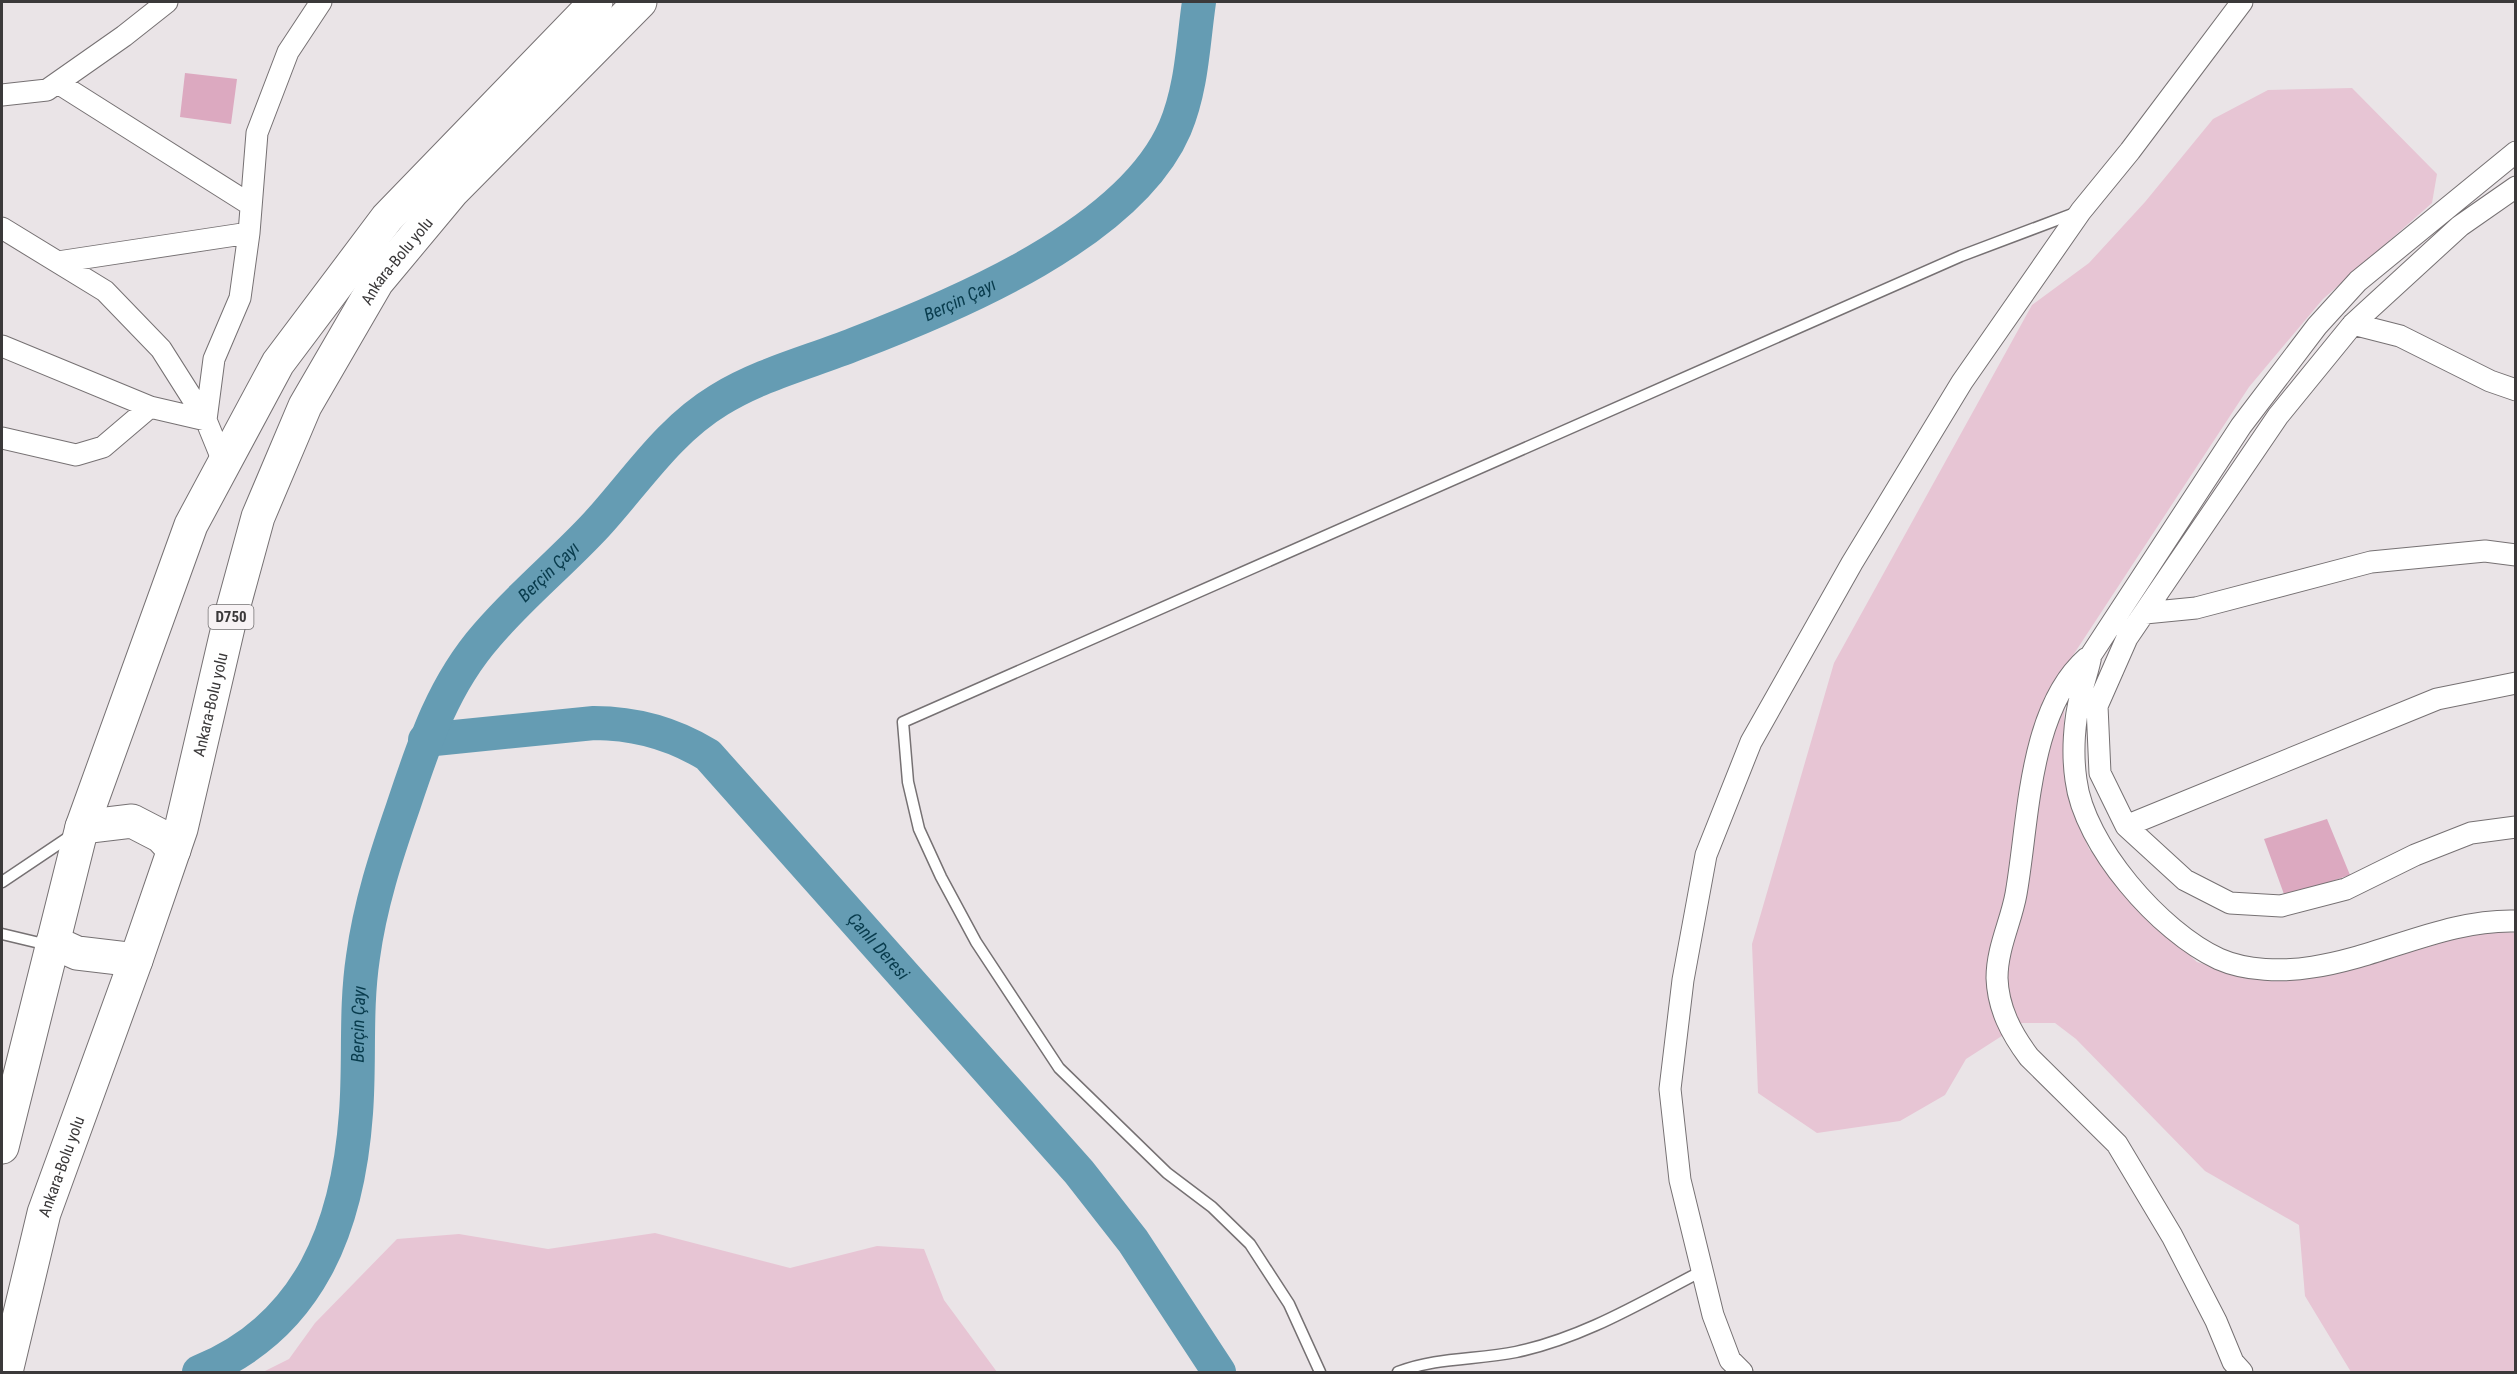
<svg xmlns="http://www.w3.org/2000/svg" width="2517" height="1374" viewBox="0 0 2517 1374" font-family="'Roboto Condensed',sans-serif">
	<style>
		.green { fill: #e7c5d4 }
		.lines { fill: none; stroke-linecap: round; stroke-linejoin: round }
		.river { stroke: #659cb3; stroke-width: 34 }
		.building { fill: #dca9c0 }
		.service-casing { stroke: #767173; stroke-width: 13 }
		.minor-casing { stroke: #767173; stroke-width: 23 }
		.trunk-casing { stroke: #767173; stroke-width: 35 }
		.service { stroke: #fff; stroke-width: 10 }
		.minor { stroke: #fff; stroke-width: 21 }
		.trunk { stroke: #fff; stroke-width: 33 }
		.labels { text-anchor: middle; stroke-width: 5; stroke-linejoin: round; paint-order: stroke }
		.shield { fill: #f7f2f4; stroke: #737072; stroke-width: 1.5 }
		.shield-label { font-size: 15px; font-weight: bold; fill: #3b393a }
		.street-label { font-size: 16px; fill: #3b393a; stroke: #f7f2f4 }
		.water-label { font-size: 18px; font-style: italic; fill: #083b4c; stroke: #f7f2f4 }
	</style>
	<rect width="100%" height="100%" fill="#eae4e7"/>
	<path class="green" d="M2352 88 2437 174 2432 203 2323 299 2249 387 2066 666 2064 722 2068 797 2089 849 2151 921 2197 962 2250 979 2305 976 2486 931 2515 933V1372H2351L2305 1296 2299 1225 2205 1171 2076 1039 2055 1023H2022L1966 1059 1945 1095 1900 1121 1817 1133 1758 1093 1752 944 1834 663 2032 305 2089 263 2145 202 2213 119 2268 90Z
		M655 1233 790 1268 877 1246 924 1249 944 1300 997 1372H263L289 1359 315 1323 397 1239 459 1234 548 1249Z"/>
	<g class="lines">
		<g class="river">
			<path id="s1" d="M425 740 594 723C636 723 672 733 708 755L1079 1172 1133 1241 1219 1372"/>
			<path id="s2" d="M199 1372C310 1327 348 1226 356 1113 360 1061 355 1010 363 957 370 905 386 856 403 807 424 744 443 685 487 635 521 595 562 562 597 524 637 480 668 431 719 400 761 374 810 362 855 344 957 305 1130 233 1175 128 1192 88 1193 43 1199 2"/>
		</g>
	</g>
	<path class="building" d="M185 73 237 79 231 124 180 117Z
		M2327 819 2350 875 2285 897 2264 839Z"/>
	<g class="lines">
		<defs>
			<path id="service" d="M2 882 72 835
				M2 934 48 945
				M1320 1372 1289 1304 1250 1244 1212 1207 1167 1173 1059 1068 976 942 941 877 919 829 908 782 903 722 1961 256 2075 213
				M1398 1372C1437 1357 1476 1360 1516 1352 1583 1338 1642 1302 1702 1271"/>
			<path id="minor" d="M58 83 251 205
				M2 95 47 90 124 36 167 2
				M2516 152 2358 281 2317 326 2241 426 2091 655C2089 668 2084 681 2081 694 2074 721 2072 753 2076 780 2084 845 2160 932 2219 959 2246 971 2283 972 2313 967 2381 957 2445 919 2516 921
				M2516 187 2460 226 2353 324 2278 416 2127 638 2097 706 2100 773 2126 826 2185 880 2230 903 2281 906 2346 889 2415 855 2471 833 2516 827
				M2 228 105 291 161 349 206 420
				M58 262 249 233
				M2353 324 2400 336 2490 381 2516 390
				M2 346 150 407
				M2 438 76 455 103 447 150 407 206 420
				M224 464 206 420 214 359 240 298 249 233 257 133 288 52 321 2
				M2145 613 2196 608 2371 562 2485 551 2516 555
				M2087 658C2028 710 2029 821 2016 894 2011 922 1997 948 1997 978 1998 1008 2011 1033 2029 1057L2117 1144 2172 1236 2216 1321 2233 1362 2242 1372
				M2126 826 2437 699 2516 683
				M1742 1372 1730 1360 1713 1315 1680 1180 1670 1089 1683 980 1706 855 1751 742 1852 563 1962 382 2081 211 2130 151 2242 2"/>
			<g id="trunk">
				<path d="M82 827 132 821 161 836 174 850"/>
				<path d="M53 942 77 953 136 960"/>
				<path d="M2 1147 82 827 191 525 278 363 387 218 596 2"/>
				<path id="s3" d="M6 1372 44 1213 136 960 181 829 229 623 258 517 305 406 377 282 452 192 640 2"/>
			</g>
		</defs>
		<use href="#service" class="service-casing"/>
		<use href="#minor" class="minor-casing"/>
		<use href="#trunk" class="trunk-casing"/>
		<use href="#service" class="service"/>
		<use href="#minor" class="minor"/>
		<use href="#trunk" class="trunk"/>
	</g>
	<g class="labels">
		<rect class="shield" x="208.5" y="605" width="45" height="24" rx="4.5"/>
		<g class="shield-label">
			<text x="231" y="622">D750</text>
		</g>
		<g class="street-label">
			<text dy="6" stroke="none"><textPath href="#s3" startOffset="1185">Ankara-Bolu yolu</textPath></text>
			<text dy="6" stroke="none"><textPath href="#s3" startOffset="699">Ankara-Bolu yolu</textPath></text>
			<text dy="6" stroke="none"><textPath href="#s3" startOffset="213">Ankara-Bolu yolu</textPath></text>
		</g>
		<g class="water-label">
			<text dy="6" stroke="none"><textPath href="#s2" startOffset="1418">Berçin Çayı</textPath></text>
			<text dy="6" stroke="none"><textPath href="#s2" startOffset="914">Berçin Çayı</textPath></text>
			<text dy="6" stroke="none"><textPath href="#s1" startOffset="546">Çanlı Deresi</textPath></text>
			<text dy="6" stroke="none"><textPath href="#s2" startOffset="410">Berçin Çayı</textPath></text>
		</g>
	</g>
	<rect width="2517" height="1374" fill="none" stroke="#3b393a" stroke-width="6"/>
</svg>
